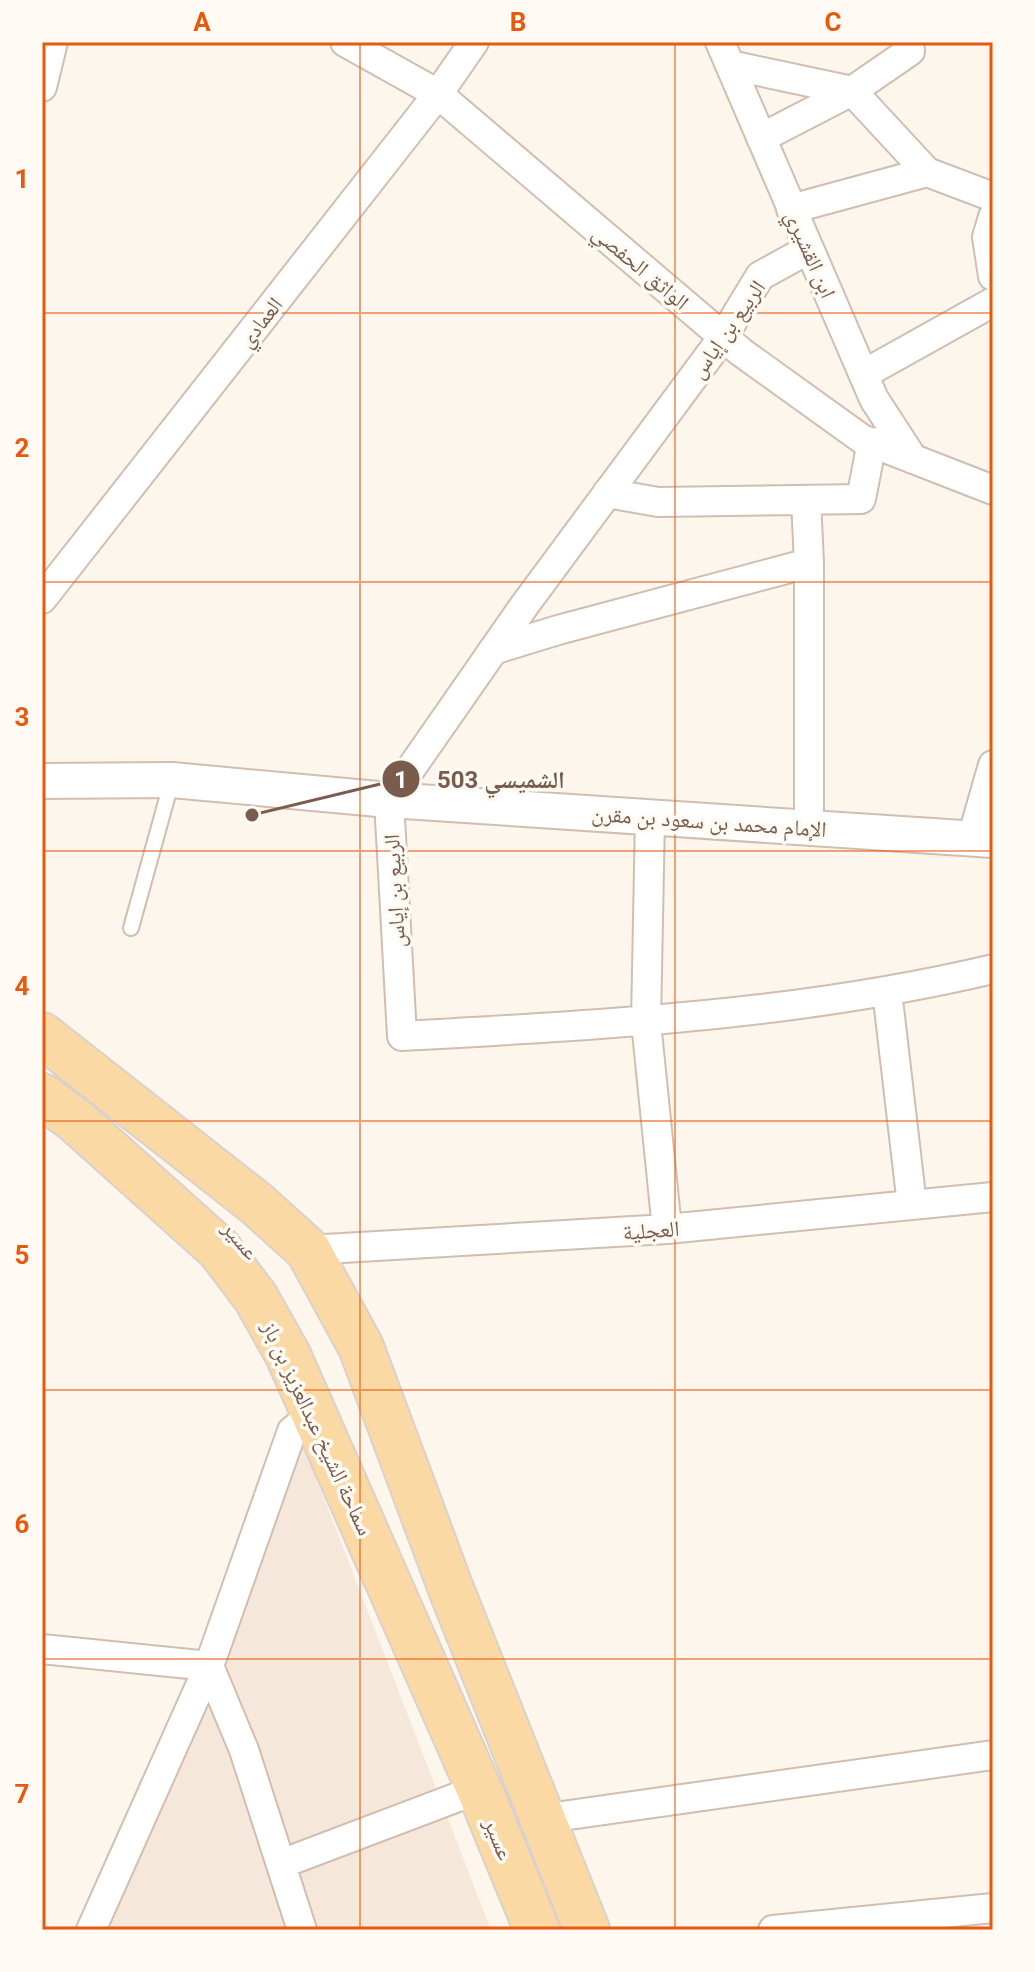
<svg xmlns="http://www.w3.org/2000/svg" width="1035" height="1972" viewBox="0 0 1035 1972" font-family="Roboto,'Noto Naskh Arabic',sans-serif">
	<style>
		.residential { fill: #f5e8da }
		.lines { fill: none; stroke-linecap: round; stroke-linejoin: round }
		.service-casing { stroke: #d1beb0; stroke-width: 18 }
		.minor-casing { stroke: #d1beb0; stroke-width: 32 }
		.tertiary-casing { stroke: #d1beb0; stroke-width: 38 }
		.primary-casing { stroke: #dad1cd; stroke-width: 48 }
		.service { stroke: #fff; stroke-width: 14 }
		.minor { stroke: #fff; stroke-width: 28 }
		.tertiary { stroke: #fff; stroke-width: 34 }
		.primary { stroke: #fbd9a5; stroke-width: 44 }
		.grid { fill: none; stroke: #e8590c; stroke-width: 2; stroke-opacity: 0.55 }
		.labels { text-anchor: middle; stroke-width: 7; stroke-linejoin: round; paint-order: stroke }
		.street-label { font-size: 22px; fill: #7a5c4d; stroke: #fffaf3 }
		.leader { fill: none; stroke: #7a5c4d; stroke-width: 3 }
		.callout-dot { fill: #7a5c4d; stroke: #fffaf3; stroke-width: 3 }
		.mark-label { font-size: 24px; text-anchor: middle; font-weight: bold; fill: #fff }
		.callout-label { font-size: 24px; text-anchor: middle; font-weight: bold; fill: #7a5c4d; stroke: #fffaf3; stroke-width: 7; stroke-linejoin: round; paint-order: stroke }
		.neatline { fill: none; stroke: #e8590c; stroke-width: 3 }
		.grid-label { font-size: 26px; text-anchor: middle; font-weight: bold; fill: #e8590c }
	</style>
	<rect width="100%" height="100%" fill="#fdf6ec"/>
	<path class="residential" d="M303 1444 491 1930H104Z"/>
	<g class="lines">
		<defs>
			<path id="service" d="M131 928 172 780"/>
			<path id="minor" d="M345 42 438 94 741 352 862 439 993 490
				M720 42 874 399 913 459
				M730 65 852 91 927 172
				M42 87 53 42
				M761 138 852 91 910 51 909 42
				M791 209 927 172 993 197
				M993 217 987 237 993 276
				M809 249 760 276 723 337 524 606 389 800 402 1036C600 1025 800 1015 993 969
				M864 374 993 302
				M607 493 658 502 861 499 872 442
				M806 500 809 563V828
				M42 599 438 94 474 42
				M493 650 558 630 809 563
				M650 817 646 1022 667 1229
				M972 838 993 765
				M887 991 912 1205
				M308 1250 667 1229 993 1197
				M42 1649 209 1666
				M209 1666 244 1750 302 1930
				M541 1819 993 1755
				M281 1864 479 1789
				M91 1930 209 1666 292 1431 314 1413
				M773 1930 993 1908"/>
			<path id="tertiary" d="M42 781 172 780 389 800 993 840"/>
			<path id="primary" d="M42 1035 257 1204 308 1250 361 1347 451 1589 587 1930
				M42 1096 75 1120 219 1249 256 1298 288 1355 479 1789 537 1930"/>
		</defs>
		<use href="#service" class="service-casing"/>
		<use href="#minor" class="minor-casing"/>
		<use href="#tertiary" class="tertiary-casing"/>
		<use href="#primary" class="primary-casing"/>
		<use href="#service" class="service"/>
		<use href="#minor" class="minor"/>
		<use href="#tertiary" class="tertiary"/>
		<use href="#primary" class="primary"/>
	</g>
	<path class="grid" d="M360 42V1930M675 42V1930M42 313H993M42 582H993M42 851H993M42 1121H993M42 1390H993M42 1659H993"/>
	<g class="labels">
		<g class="street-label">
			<text transform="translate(811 254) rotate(66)" y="8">ابن القشيري</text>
			<text transform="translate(641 267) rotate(40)" y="8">الواثق الحفصي</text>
			<text transform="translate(260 322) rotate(-52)" y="8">العمادي</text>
			<text transform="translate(727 329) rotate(-55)" y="8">الربيع بن إياس</text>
			<text transform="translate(709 821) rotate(4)" y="8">الإمام محمد بن سعود بن مقرن</text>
			<text transform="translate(394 891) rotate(-93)" y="8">الربيع بن إياس</text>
			<text transform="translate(651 1230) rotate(-4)" y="8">العجلية</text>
			<text transform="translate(241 1240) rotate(50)" y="8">عسير</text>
			<text transform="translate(318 1428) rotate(65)" y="8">سماحة الشيخ عبدالعزيز بن باز</text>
			<text transform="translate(499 1839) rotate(68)" y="8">عسير</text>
		</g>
	</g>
	<path class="leader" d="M252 815L401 779"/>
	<g class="callout-dot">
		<circle cx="252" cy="815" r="8"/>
		<circle cx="401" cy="779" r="20"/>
	</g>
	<g class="mark-label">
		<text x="401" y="788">1</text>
	</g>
	<g class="callout-label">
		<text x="501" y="788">الشميسي 503</text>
	</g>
	<rect width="1035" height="1972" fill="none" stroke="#fffaf3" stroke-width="88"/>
	<rect x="44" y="44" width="947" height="1884" class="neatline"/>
	<g class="grid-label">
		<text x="202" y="31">A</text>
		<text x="518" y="31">B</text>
		<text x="833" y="31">C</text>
		<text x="22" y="188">1</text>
		<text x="22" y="457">2</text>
		<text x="22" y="726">3</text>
		<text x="22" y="995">4</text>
		<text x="22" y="1264">5</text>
		<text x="22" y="1533">6</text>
		<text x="22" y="1803">7</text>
	</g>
</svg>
